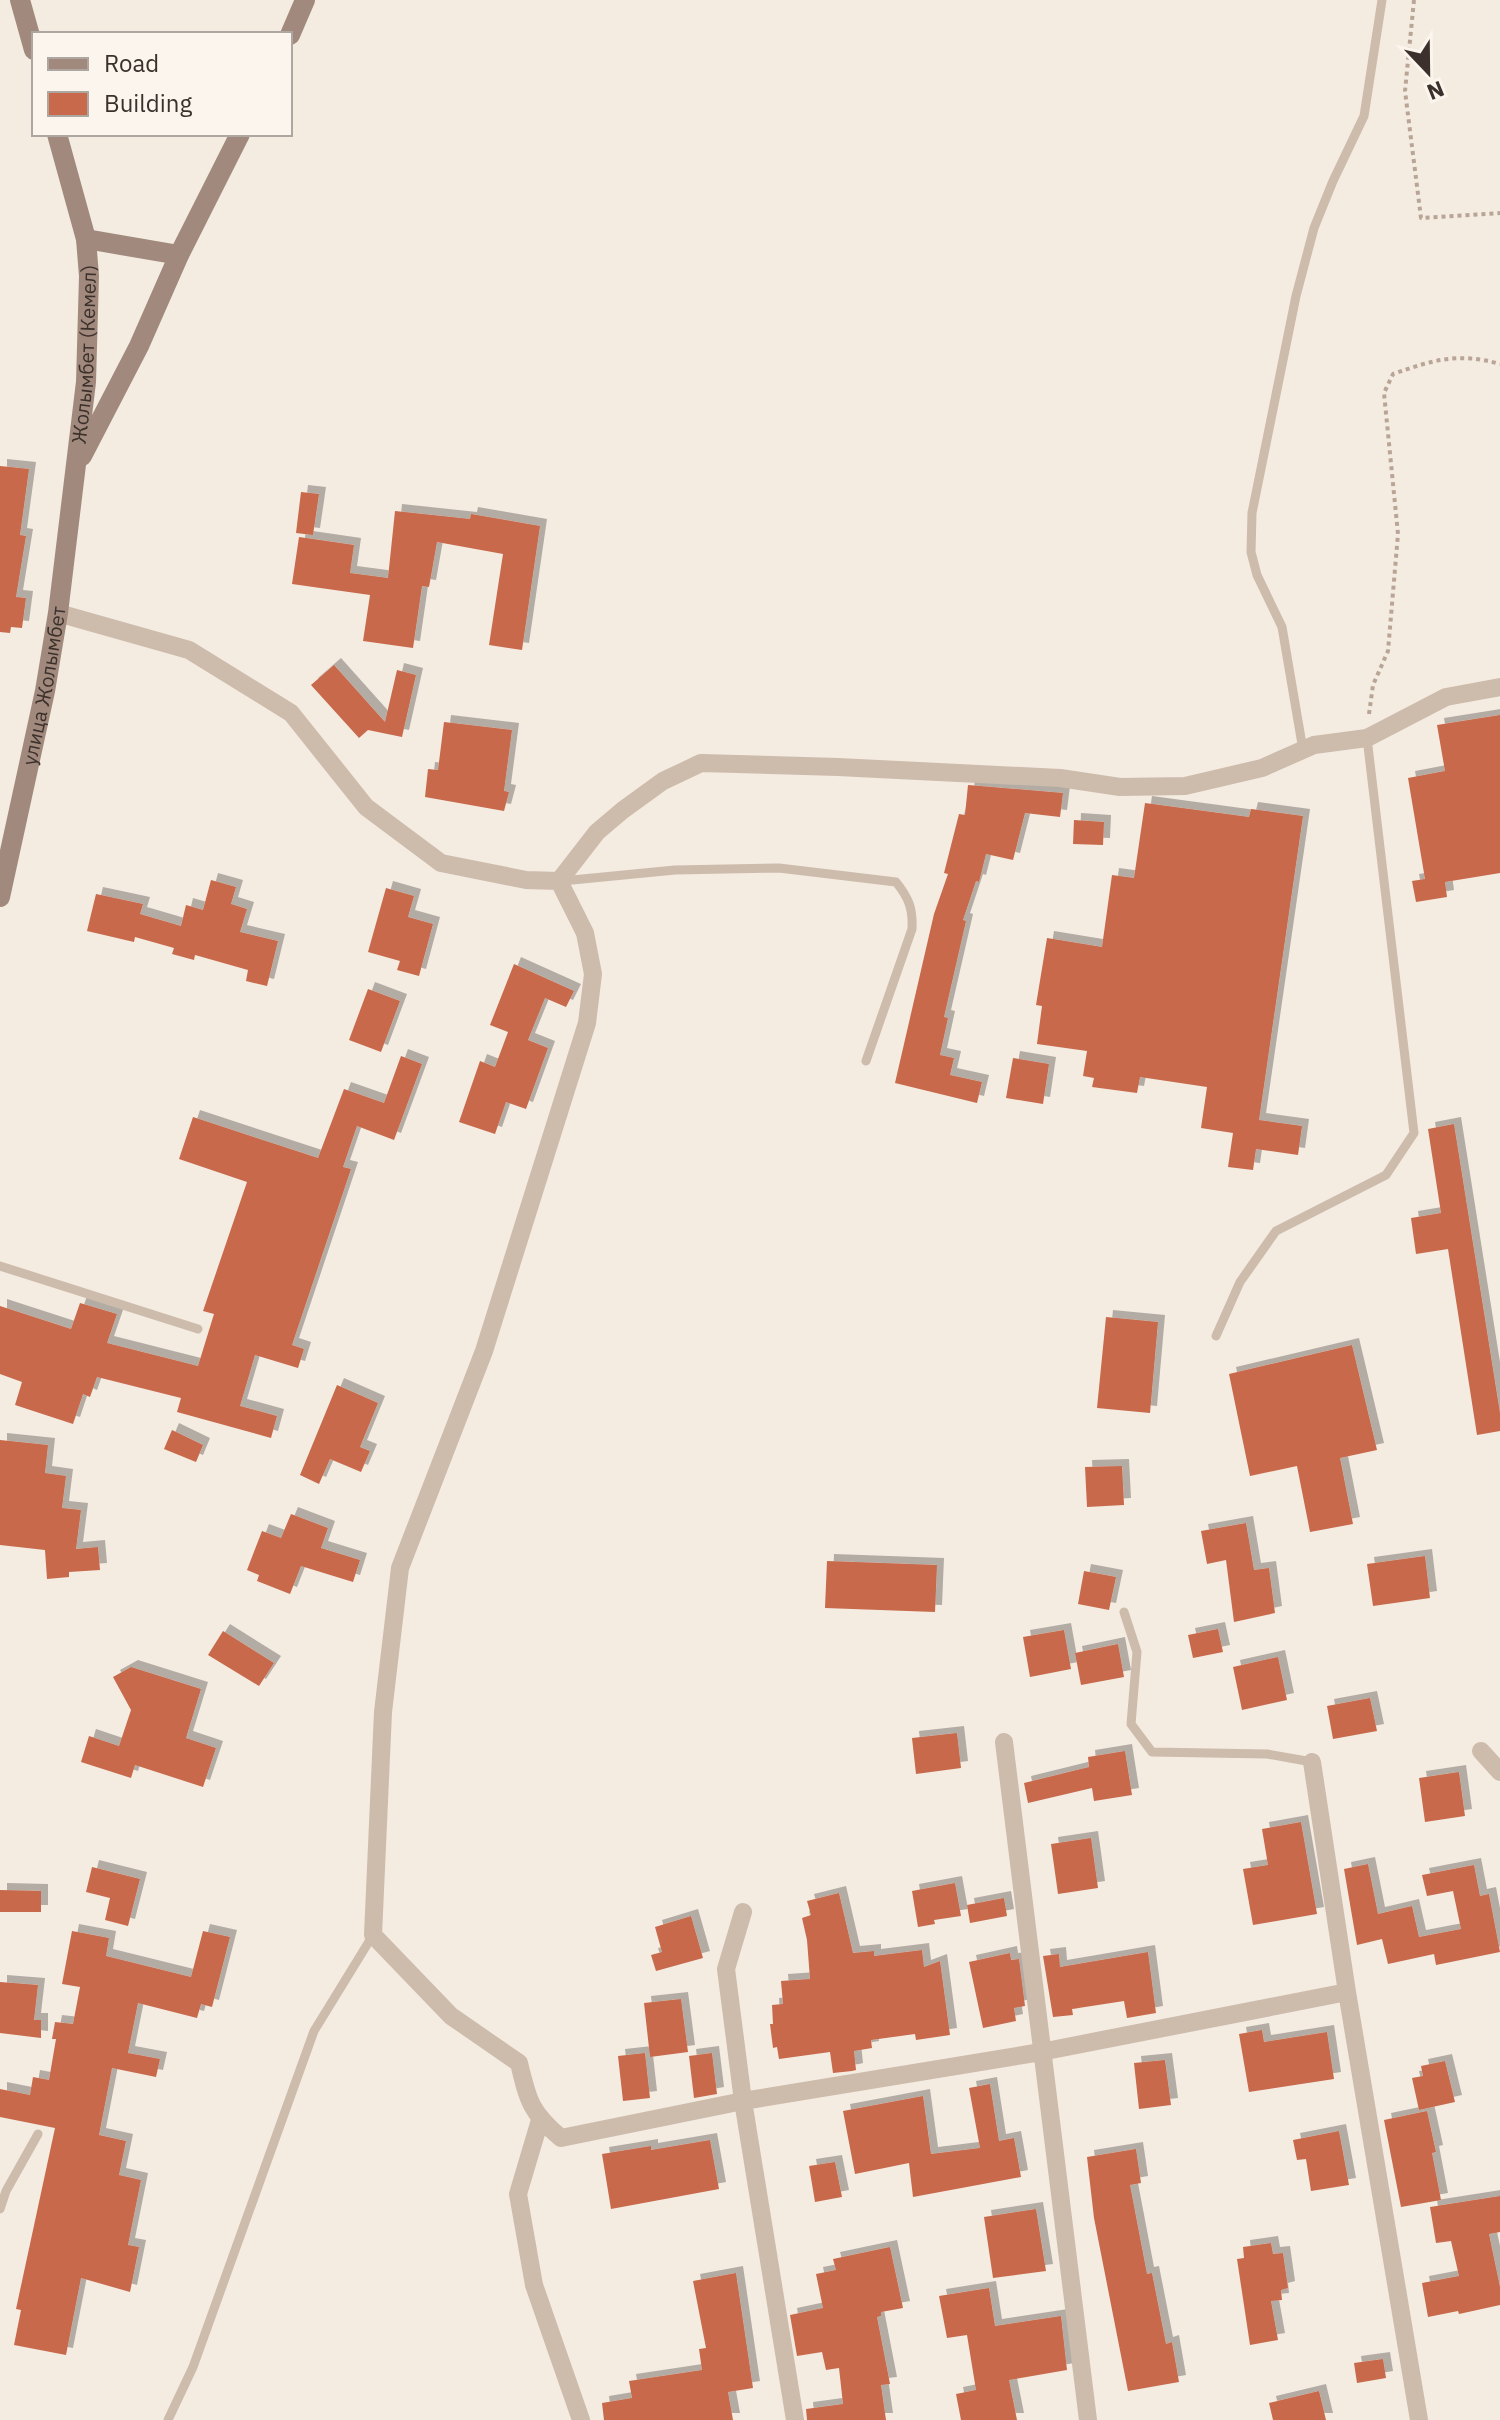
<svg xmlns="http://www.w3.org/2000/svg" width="1500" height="2420" viewBox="0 0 1500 2420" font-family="'IBM Plex Sans',sans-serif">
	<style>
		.building { fill: #c8694b; filter: url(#shadow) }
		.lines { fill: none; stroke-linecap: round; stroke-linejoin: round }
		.path { stroke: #b9a596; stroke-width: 4; stroke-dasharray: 4 4; stroke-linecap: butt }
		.lane { stroke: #cdbbac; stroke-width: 9 }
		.street { stroke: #cdbbac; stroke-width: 18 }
		.secondary { stroke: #a18a7d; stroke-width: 20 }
		.labels { text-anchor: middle; stroke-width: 6; stroke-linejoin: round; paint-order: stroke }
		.street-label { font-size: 20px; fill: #3b302b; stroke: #fbf5ee }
	</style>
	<defs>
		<filter id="shadow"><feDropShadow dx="7" dy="-7" stdDeviation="0" flood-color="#0004"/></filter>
	</defs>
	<rect width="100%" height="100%" fill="#f4ebe1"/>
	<path class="building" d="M0 466 29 469 20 535 26 536 16 597 26 598 22 628 11 627 10 633 0 632Z
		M301 492 319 494 313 535 296 533Z
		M395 511 470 519 471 514 540 526 522 650 489 645 503 554 437 542 429 587 422 586 413 648 363 641 370 595 292 584 299 537 354 545 350 573 388 578Z
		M334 665 385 722 397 670 416 675 402 737 368 730 359 738 311 685Z
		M1500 715V873L1445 882 1447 897 1416 902 1412 881 1425 879 1408 778 1445 771 1437 725Z
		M444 722 512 730 504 791 509 792 504 811 425 797 428 769 438 770Z
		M968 785 1063 793 1060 817 1025 813 1013 860 986 854 979 882 976 881 963 920 966 921 944 1017 948 1018 940 1055 954 1058 950 1075 982 1082 977 1103 895 1083 934 914 948 874 944 873 959 814 965 815Z
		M1145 803 1249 817 1251 809 1303 816 1259 1120 1302 1126 1298 1155 1256 1149 1253 1170 1228 1167 1233 1133 1201 1128 1207 1087 1140 1077 1137 1093 1092 1087 1094 1078 1083 1076 1087 1051 1037 1044 1042 1006 1036 1005 1047 938 1102 947 1112 875 1134 878Z
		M1074 820 1104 822 1103 845 1073 844Z
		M211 880 236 887 231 904 247 909 240 932 278 941 267 986 246 981 248 970 195 955 194 960 172 954 174 948 135 937 134 942 87 931 96 894 143 904 140 914 181 926 186 905 203 910Z
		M386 888 414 896 408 917 433 924 419 976 397 970 400 961 368 952Z
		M514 964 574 991 566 1007 545 998 528 1040 548 1048 526 1109 506 1102 495 1134 459 1122 480 1061 495 1067 508 1032 490 1025Z
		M368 989 400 1001 381 1052 349 1040Z
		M401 1056 422 1064 394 1140 357 1126 343 1167 351 1169 292 1345 304 1349 298 1368 255 1355 240 1406 277 1416 271 1438 177 1412 181 1398 97 1377 90 1397 83 1394 73 1424 15 1405 22 1382 0 1374V1306L71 1329 80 1303 117 1314 107 1343 198 1366 214 1314 203 1311 247 1182 179 1159 193 1117 318 1158 344 1089 384 1103Z
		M1013 1058 1049 1064 1043 1104 1006 1098Z
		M1454 1124 1500 1413V1431L1477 1435 1448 1249 1416 1254 1411 1218 1441 1213 1428 1129Z
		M1106 1317 1158 1322 1150 1413 1097 1408Z
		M1352 1345 1377 1450 1340 1458 1353 1524 1310 1532 1297 1466 1250 1476 1229 1374Z
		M337 1385 378 1403 360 1447 370 1451 361 1472 330 1459 319 1484 300 1475Z
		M172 1430 203 1445 196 1462 164 1449Z
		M0 1440 48 1445 45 1473 66 1476 62 1508 81 1510 76 1549 98 1547 100 1570 69 1572V1577L47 1579 45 1550 0 1545Z
		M1122 1466 1124 1505 1087 1507 1085 1467Z
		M291 1514 328 1528 321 1548 360 1560 353 1582 301 1566 290 1594 257 1581 259 1575 247 1570 262 1531 281 1538Z
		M1246 1523 1254 1570 1269 1568 1275 1613 1234 1622 1226 1560 1207 1564 1201 1531Z
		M1425 1556 1430 1598 1373 1606 1367 1564Z
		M827 1561 937 1565 935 1612 825 1608Z
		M1084 1571 1116 1577 1109 1610 1078 1604Z
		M1218 1629 1223 1652 1193 1658 1188 1635Z
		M1064 1630 1071 1669 1030 1677 1023 1637Z
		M223 1631 274 1663 259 1686 208 1655Z
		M1118 1644 1124 1677 1081 1685 1075 1653Z
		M1278 1657 1287 1700 1242 1710 1233 1667Z
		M131 1667 201 1689 186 1738 216 1748 203 1787 135 1765 131 1778 81 1762 89 1736 119 1746 131 1710 113 1677Z
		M1370 1698 1377 1731 1333 1739 1327 1706Z
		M957 1733 961 1768 916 1774 912 1738Z
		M1125 1751 1132 1795 1094 1801 1092 1788 1028 1803 1024 1783 1089 1767 1088 1757Z
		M1459 1772 1465 1816 1425 1822 1419 1778Z
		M1301 1822 1317 1914 1253 1925 1243 1869 1268 1865 1262 1829Z
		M1091 1838 1098 1888 1058 1894 1051 1844Z
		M1368 1864 1378 1914 1412 1906 1419 1937 1461 1929 1453 1891 1427 1896 1422 1875 1474 1865 1480 1896 1489 1894 1500 1952 1436 1965 1434 1954 1388 1964 1382 1939 1357 1945 1344 1869Z
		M92 1867 140 1879 128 1926 105 1920 110 1898 86 1892Z
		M955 1883 961 1916 934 1920 935 1924 918 1927 912 1891Z
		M0 1890 41 1891V1912H0Z
		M839 1893 853 1953 874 1951V1956L922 1950 924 1967 940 1961 950 2035 916 2040 915 2034 871 2040 872 2048 854 2051 856 2070 852 2071 833 2073 830 2052 779 2059 777 2047 773 2048 770 2024H773L772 2005 783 2004 781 1981 810 1979 807 1940 802 1918 811 1915 807 1901Z
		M1004 1898 1007 1916 970 1923 967 1905Z
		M691 1916 703 1958 656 1971 651 1955 662 1952 655 1927Z
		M72 1931 109 1938 106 1956 191 1977 203 1931 230 1937 212 2007 201 2004 197 2018 138 2003 128 2053 160 2059 156 2077 112 2068 99 2135 126 2141 119 2175 141 2180 128 2245 139 2247 130 2292 81 2278 66 2355 14 2345 21 2310 16 2309 55 2128 0 2117V2089L30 2095 33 2077 49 2080 56 2039H52L55 2022 73 2024 80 1987 62 1984Z
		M1148 1952 1156 2013 1127 2018 1124 2001 1072 2009 1073 2015 1053 2017 1043 1956 1059 1954 1060 1967Z
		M1010 1953 1011 1960 1019 1959 1025 2006 1014 2008 1016 2021 983 2028 969 1962Z
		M0 1982 38 1985 34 2020H41V2038L0 2033Z
		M681 1999 688 2052 650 2057 644 2003Z
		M1262 2030 1264 2042 1327 2032 1334 2079 1249 2092 1239 2034Z
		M645 2053 650 2098 623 2101 618 2056Z
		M712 2053 717 2094 694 2098 689 2056Z
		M1165 2060 1171 2105 1139 2109 1134 2063Z
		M1445 2061 1455 2102 1419 2110 1412 2078 1423 2076 1421 2066Z
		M990 2084 999 2141 1014 2138 1021 2177 913 2197 909 2163 855 2174 843 2111 923 2096 931 2154 980 2148 969 2088Z
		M1427 2111 1436 2152 1432 2153 1441 2200 1401 2207 1384 2120Z
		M1339 2131 1349 2185 1311 2191 1306 2159 1297 2160 1293 2140Z
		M710 2140 719 2189 611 2209 602 2154 651 2146V2150Z
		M1136 2149 1141 2183 1130 2185 1147 2274 1152 2273 1166 2344 1172 2342 1179 2382 1128 2391 1094 2218 1087 2157Z
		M835 2162 842 2197 815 2202 809 2166Z
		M1500 2196V2232L1489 2234 1500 2287V2305L1459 2314 1458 2311 1428 2317 1422 2283 1459 2276 1451 2241 1436 2243 1430 2207Z
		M1036 2209 1046 2271 993 2278 984 2217Z
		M1271 2243 1273 2254 1283 2253 1288 2288 1281 2290 1282 2300 1271 2301 1278 2340 1250 2345 1237 2259 1244 2258 1243 2247Z
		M890 2247 903 2308 881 2312V2316L877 2317 890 2384 881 2385 886 2420H807L806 2409 843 2404 839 2368 826 2370 822 2352 797 2356 790 2315 823 2308 816 2274 836 2270 833 2259Z
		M736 2273 753 2388 728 2392 733 2420H604L602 2403 632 2398 629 2381 702 2370 699 2349 706 2348 693 2281Z
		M989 2288 995 2326 1061 2316 1067 2370 1009 2380 1017 2420H961L956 2394 976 2390 967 2335 947 2338 939 2296Z
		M1383 2359 1386 2378 1357 2383 1354 2363Z
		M1319 2391 1326 2420H1273L1269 2403Z"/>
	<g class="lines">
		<path class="path" d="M1414 0 1405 91 1421 218 1500 213
			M1369 714 1373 685 1388 651 1398 534 1384 393 1393 374C1433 360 1458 352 1500 364"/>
		<path class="lane" d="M1303 750 1282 627 1257 575 1251 552 1252 513 1296 296 1314 228 1333 181 1364 116 1382 0
			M562 881 675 870 779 868 896 882C909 898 913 909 912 929L866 1061
			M0 1266 198 1329
			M1216 1336 1240 1282 1276 1231 1386 1175 1414 1133 1367 738
			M1124 1612 1137 1652 1131 1724 1152 1752 1267 1754 1312 1762
			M0 2209 6 2191 38 2134
			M168 2420 193 2367 314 2031 373 1935"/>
		<path class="street" d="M58 613 189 650 291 713 366 807 441 863 526 880 559 881 585 933 593 974 587 1023 484 1351 400 1568 383 1712 373 1935 451 2016 519 2063C528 2101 531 2113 561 2138L743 2101 1041 2052 1347 1992
			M559 881 597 832 623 810 663 781 701 763 838 767 1060 778 1120 787 1185 786 1262 768 1314 745 1367 738 1446 697 1500 687
			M1004 1742 1088 2420
			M1481 1751 1500 1772
			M1312 1762 1347 1992 1419 2420
			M743 1912 726 1969 743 2101 795 2420
			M540 2120 518 2194 534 2285 581 2420"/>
		<g class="secondary">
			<path d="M20 0 34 50"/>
			<path d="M290 35 305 0"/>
			<path d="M86 239 179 255"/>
			<path d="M82 456 139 346 179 255 240 134"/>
			<path id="s1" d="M0 897 45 691 58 613 86 382 89 276 86 239 57 134"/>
		</g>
	</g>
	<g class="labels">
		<g class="street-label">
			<text dy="7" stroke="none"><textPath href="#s1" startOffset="550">Жолымбет (Кемел)</textPath></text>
			<text dy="7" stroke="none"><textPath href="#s1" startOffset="216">улица Жолымбет</textPath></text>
		</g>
	</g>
	<rect x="32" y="32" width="260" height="104" fill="#fbf5ee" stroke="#aea6a0" stroke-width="2"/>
	<rect x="48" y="58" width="40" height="12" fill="#a18a7d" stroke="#aea6a0" stroke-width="2"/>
	<text x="104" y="72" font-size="24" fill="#3b302b">Road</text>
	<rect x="48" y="92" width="40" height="24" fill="#c8694b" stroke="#aea6a0" stroke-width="2"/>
	<text x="104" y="112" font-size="24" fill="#3b302b">Building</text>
	<g transform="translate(1428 72) rotate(158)" stroke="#fbf5ee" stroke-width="6" paint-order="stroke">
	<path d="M0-6L14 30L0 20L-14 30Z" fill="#3b302b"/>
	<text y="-12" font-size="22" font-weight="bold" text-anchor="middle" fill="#3b302b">N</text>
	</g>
</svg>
